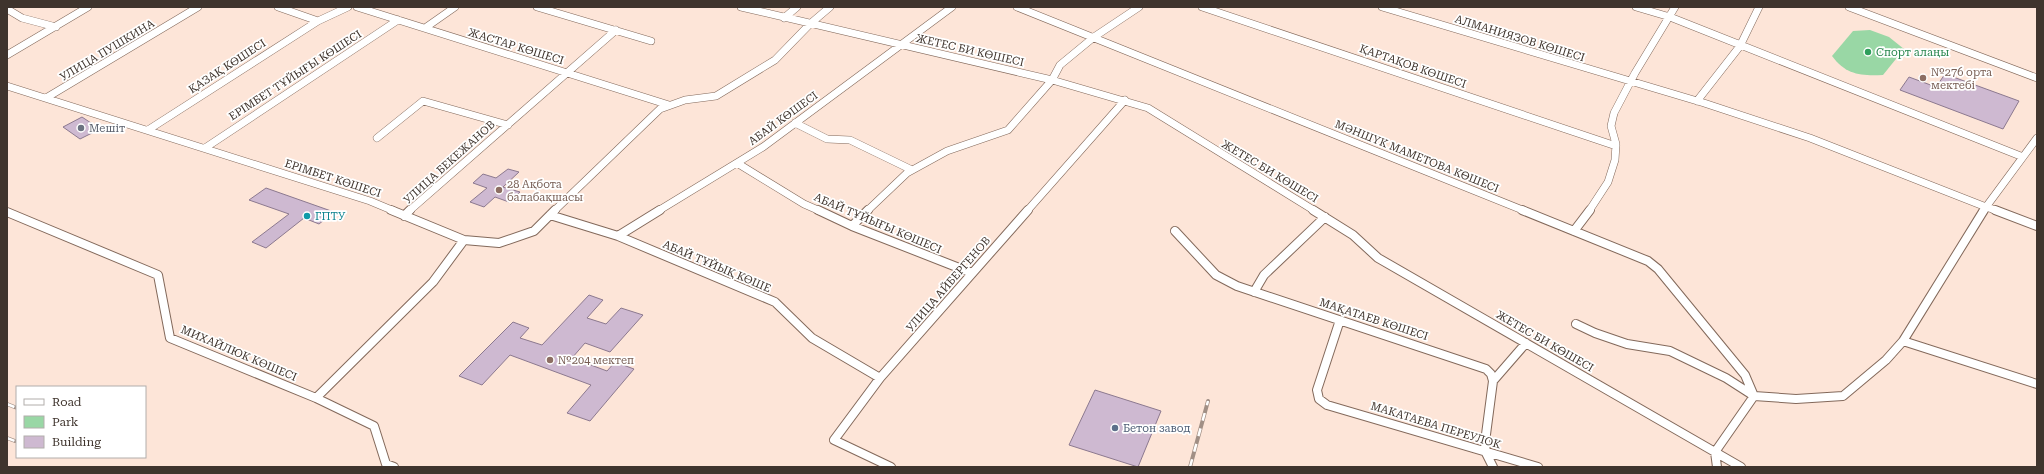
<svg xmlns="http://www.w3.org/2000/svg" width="2044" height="474" viewBox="0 0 2044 474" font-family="'Roboto Serif',serif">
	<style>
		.green { fill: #99d7a5 }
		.building { fill: #ceb9d1; stroke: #8c798f }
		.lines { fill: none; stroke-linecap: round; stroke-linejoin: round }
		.street-far1-casing { stroke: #83695b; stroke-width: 8 }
		.street-casing { stroke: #83695b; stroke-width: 10 }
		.street-far1 { stroke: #fff; stroke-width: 7 }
		.street { stroke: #fff; stroke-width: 8 }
		.rail-casing { stroke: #a18f85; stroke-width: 4 }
		.rail { stroke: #fff; stroke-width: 2.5; stroke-dasharray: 8; stroke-linecap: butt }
		.leisure-dot { fill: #2e9e5b; stroke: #fff; stroke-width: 1.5 }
		.education-dot { fill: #8d6e63; stroke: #fff; stroke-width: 1.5 }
		.worship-dot { fill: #6b7280; stroke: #fff; stroke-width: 1.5 }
		.culture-dot { fill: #0f9aa8; stroke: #fff; stroke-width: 1.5 }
		.service-dot { fill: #5c6f8a; stroke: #fff; stroke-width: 1.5 }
		.labels { text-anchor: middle; stroke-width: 3.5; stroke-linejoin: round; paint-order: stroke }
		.street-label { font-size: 11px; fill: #3f342d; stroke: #fff }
		.leisure-label { font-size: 11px; fill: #27864d; stroke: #fff; text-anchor: start }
		.education-label { font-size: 11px; fill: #785e54; stroke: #fff; text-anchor: start }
		.worship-label { font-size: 11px; fill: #5b616d; stroke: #fff; text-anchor: start }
		.culture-label { font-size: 11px; fill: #0d838f; stroke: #fff; text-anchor: start }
		.service-label { font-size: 11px; fill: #4e5e75; stroke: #fff; text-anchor: start }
	</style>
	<rect width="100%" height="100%" fill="#fde5d8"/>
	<path class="green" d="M1870 30 1889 37 1904 49 1883 75C1861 76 1846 75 1832 56L1853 31Z"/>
	<path class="building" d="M1945 74 2019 101 2003 129 1900 90 1909 77 1936 87Z
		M82 117 100 129 80 139 63 127Z
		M508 169 519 172 503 187 520 192 509 202 495 197 484 207 470 202 487 188 473 183 483 174 496 178Z
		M266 188 334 212 319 224 304 218 266 248 252 242 289 214 249 200Z
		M589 295 603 300 587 318 606 324 621 308 643 315 610 352 585 343 572 358 607 371 615 362 634 369 590 421 567 413 591 385 510 355 482 385 459 376 513 322 529 328 520 338 542 345Z
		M1095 390 1161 411 1138 467 1069 445Z"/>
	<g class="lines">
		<defs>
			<path id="street-far1" d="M278 7 318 21 348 7
				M357 7 669 105
				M537 7 651 41
				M741 7 1052 80 1148 108 1315 211
				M1017 7 1525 211
				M1202 7 1616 146
				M1382 7 1704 103 1810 138 1986 207 2037 138
				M1636 7 1670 17 2023 157
				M1849 7 2037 78
				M7 9 22 18 56 27
				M784 18 797 7
				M425 28 455 7
				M7 55 88 7
				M7 86 370 201 394 211
				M46 98 198 7
				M1697 101 1740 46 1759 7
				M795 123 827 139 850 140 912 170
				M148 130 318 21
				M377 138 423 101 508 125
				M205 148 398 20
				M737 163 804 204 820 211
				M409 211 616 30
				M554 211 660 109 685 100 716 96 775 60 810 24 830 7
				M658 211 763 147 952 7
				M867 211 907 173 947 151 1008 130 1052 80 1060 65 1094 37 1139 7
				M1027 211 1125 100
				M1589 211 1608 182 1615 160 1616 144 1611 126 1614 113 1635 73 1675 7
				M1983 211 1986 207 1998 211"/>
			<path id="street" d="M818 210 852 226 972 273
				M1313 210 1353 235 1378 258 1741 467
				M1522 210 1648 261 1658 269 1745 375 1754 396
				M1995 210 2037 226
				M7 212 158 275 170 338 316 398 374 426 386 464 394 467
				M550 215 618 236 775 302 812 338 880 378
				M404 216 410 210
				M852 226 868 210
				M1175 231 1216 275 1237 286 1486 369 1491 374 1493 381 1485 442 1486 453 1493 467
				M1574 231 1590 210
				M618 236 660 210
				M464 240 499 243 534 231 555 210
				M1254 292 1264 275 1325 217
				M1340 320 1317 390 1319 399 1327 405 1538 467
				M1576 324 1595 333 1627 344 1670 351 1726 378 1754 396 1796 399 1843 396 1886 360 1903 341 2037 384
				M1903 341 1984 210
				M1493 381 1526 343
				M316 398 433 282 464 240 391 210
				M891 467 834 440 880 378 1028 210
				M1717 467 1715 452 1754 396"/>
		</defs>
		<use href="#street-far1" class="street-far1-casing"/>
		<use href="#street" class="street-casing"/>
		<use href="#street-far1" class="street-far1"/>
		<use href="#street" class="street"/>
		<defs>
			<path id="rail" d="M7 404 17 408
				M7 438 15 441
				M1190 467 1208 401"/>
		</defs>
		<use href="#rail" class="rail-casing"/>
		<use href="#rail" class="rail"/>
	</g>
	<circle class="leisure-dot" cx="1868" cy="52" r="4"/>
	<g class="education-dot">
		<circle cx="1923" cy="78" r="4"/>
		<circle cx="499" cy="190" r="4"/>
		<circle cx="550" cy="360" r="4"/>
	</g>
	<circle class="worship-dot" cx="81" cy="128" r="4"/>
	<circle class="culture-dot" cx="307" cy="216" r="4"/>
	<circle class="service-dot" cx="1115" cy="428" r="4"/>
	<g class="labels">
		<g class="street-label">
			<text transform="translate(1520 38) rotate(17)" y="4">АЛМАНИЯЗОВ КӨШЕСІ</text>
			<text transform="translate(516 46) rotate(17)" y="4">ЖАСТАР КӨШЕСІ</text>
			<text transform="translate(107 50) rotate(-31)" y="4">УЛИЦА ПУШКИНА</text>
			<text transform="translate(970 50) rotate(13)" y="4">ЖЕТЕС БИ КӨШЕСІ</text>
			<text transform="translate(227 66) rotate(-33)" y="4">ҚАЗАҚ КӨШЕСІ</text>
			<text transform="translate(1413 66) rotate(19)" y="4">ҚАРТАҚОВ КӨШЕСІ</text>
			<text transform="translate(295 75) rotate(-33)" y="4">ЕРІМБЕТ ТҰЙЫҒЫ КӨШЕСІ</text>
			<text transform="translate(783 118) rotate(-36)" y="4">АБАЙ КӨШЕСІ</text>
			<text transform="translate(1417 156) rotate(22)" y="4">МӘНШҮК МАМЕТОВА КӨШЕСІ</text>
			<text transform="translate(449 162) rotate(-42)" y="4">УЛИЦА БЕКЕЖАНОВ</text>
			<text transform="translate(1270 171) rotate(31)" y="4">ЖЕТЕС БИ КӨШЕСІ</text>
			<text transform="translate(333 178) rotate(18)" y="4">ЕРІМБЕТ КӨШЕСІ</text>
			<text transform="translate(878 223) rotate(23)" y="4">АБАЙ ТҰЙЫҒЫ КӨШЕСІ</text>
			<text transform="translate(717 266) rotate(23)" y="4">АБАЙ ТҰЙЫҚ КӨШЕ</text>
			<text transform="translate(948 284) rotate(-49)" y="4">УЛИЦА АЙБЕРГЕНОВ</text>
			<text transform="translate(1374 319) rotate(18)" y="4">МАҚАТАЕВ КӨШЕСІ</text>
			<text transform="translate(1545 341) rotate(30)" y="4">ЖЕТЕС БИ КӨШЕСІ</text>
			<text transform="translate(239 353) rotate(23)" y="4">МИХАЙЛЮК КӨШЕСІ</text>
			<text transform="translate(1436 425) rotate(17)" y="4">МАКАТАЕВА ПЕРЕУЛОК</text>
		</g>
		<g class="leisure-label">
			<text x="1876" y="56">Спорт алаңы</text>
		</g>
		<g class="education-label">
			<text x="1931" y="76">№276 орта<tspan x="1931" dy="13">мектебі</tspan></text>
			<text x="507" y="188">28 Ақбота<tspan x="507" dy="13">балабақшасы</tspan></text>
			<text x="558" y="364">№204 мектеп</text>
		</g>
		<g class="worship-label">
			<text x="89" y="132">Мешіт</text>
		</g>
		<g class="culture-label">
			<text x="315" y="220">ГПТУ</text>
		</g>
		<g class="service-label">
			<text x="1123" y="432">Бетон завод</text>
		</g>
	</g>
	<rect width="2044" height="474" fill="none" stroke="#3f342d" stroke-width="16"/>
	<rect x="16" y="386" width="130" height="72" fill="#ffffff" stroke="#b2aeab"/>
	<rect x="24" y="399" width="20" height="6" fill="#ffffff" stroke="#b2aeab"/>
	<text x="52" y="406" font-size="12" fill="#3f342d">Road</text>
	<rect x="24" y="416" width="20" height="12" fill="#99d7a5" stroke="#b2aeab"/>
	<text x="52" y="426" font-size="12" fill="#3f342d">Park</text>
	<rect x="24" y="436" width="20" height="12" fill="#ceb9d1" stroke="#b2aeab"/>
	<text x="52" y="446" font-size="12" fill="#3f342d">Building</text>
</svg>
